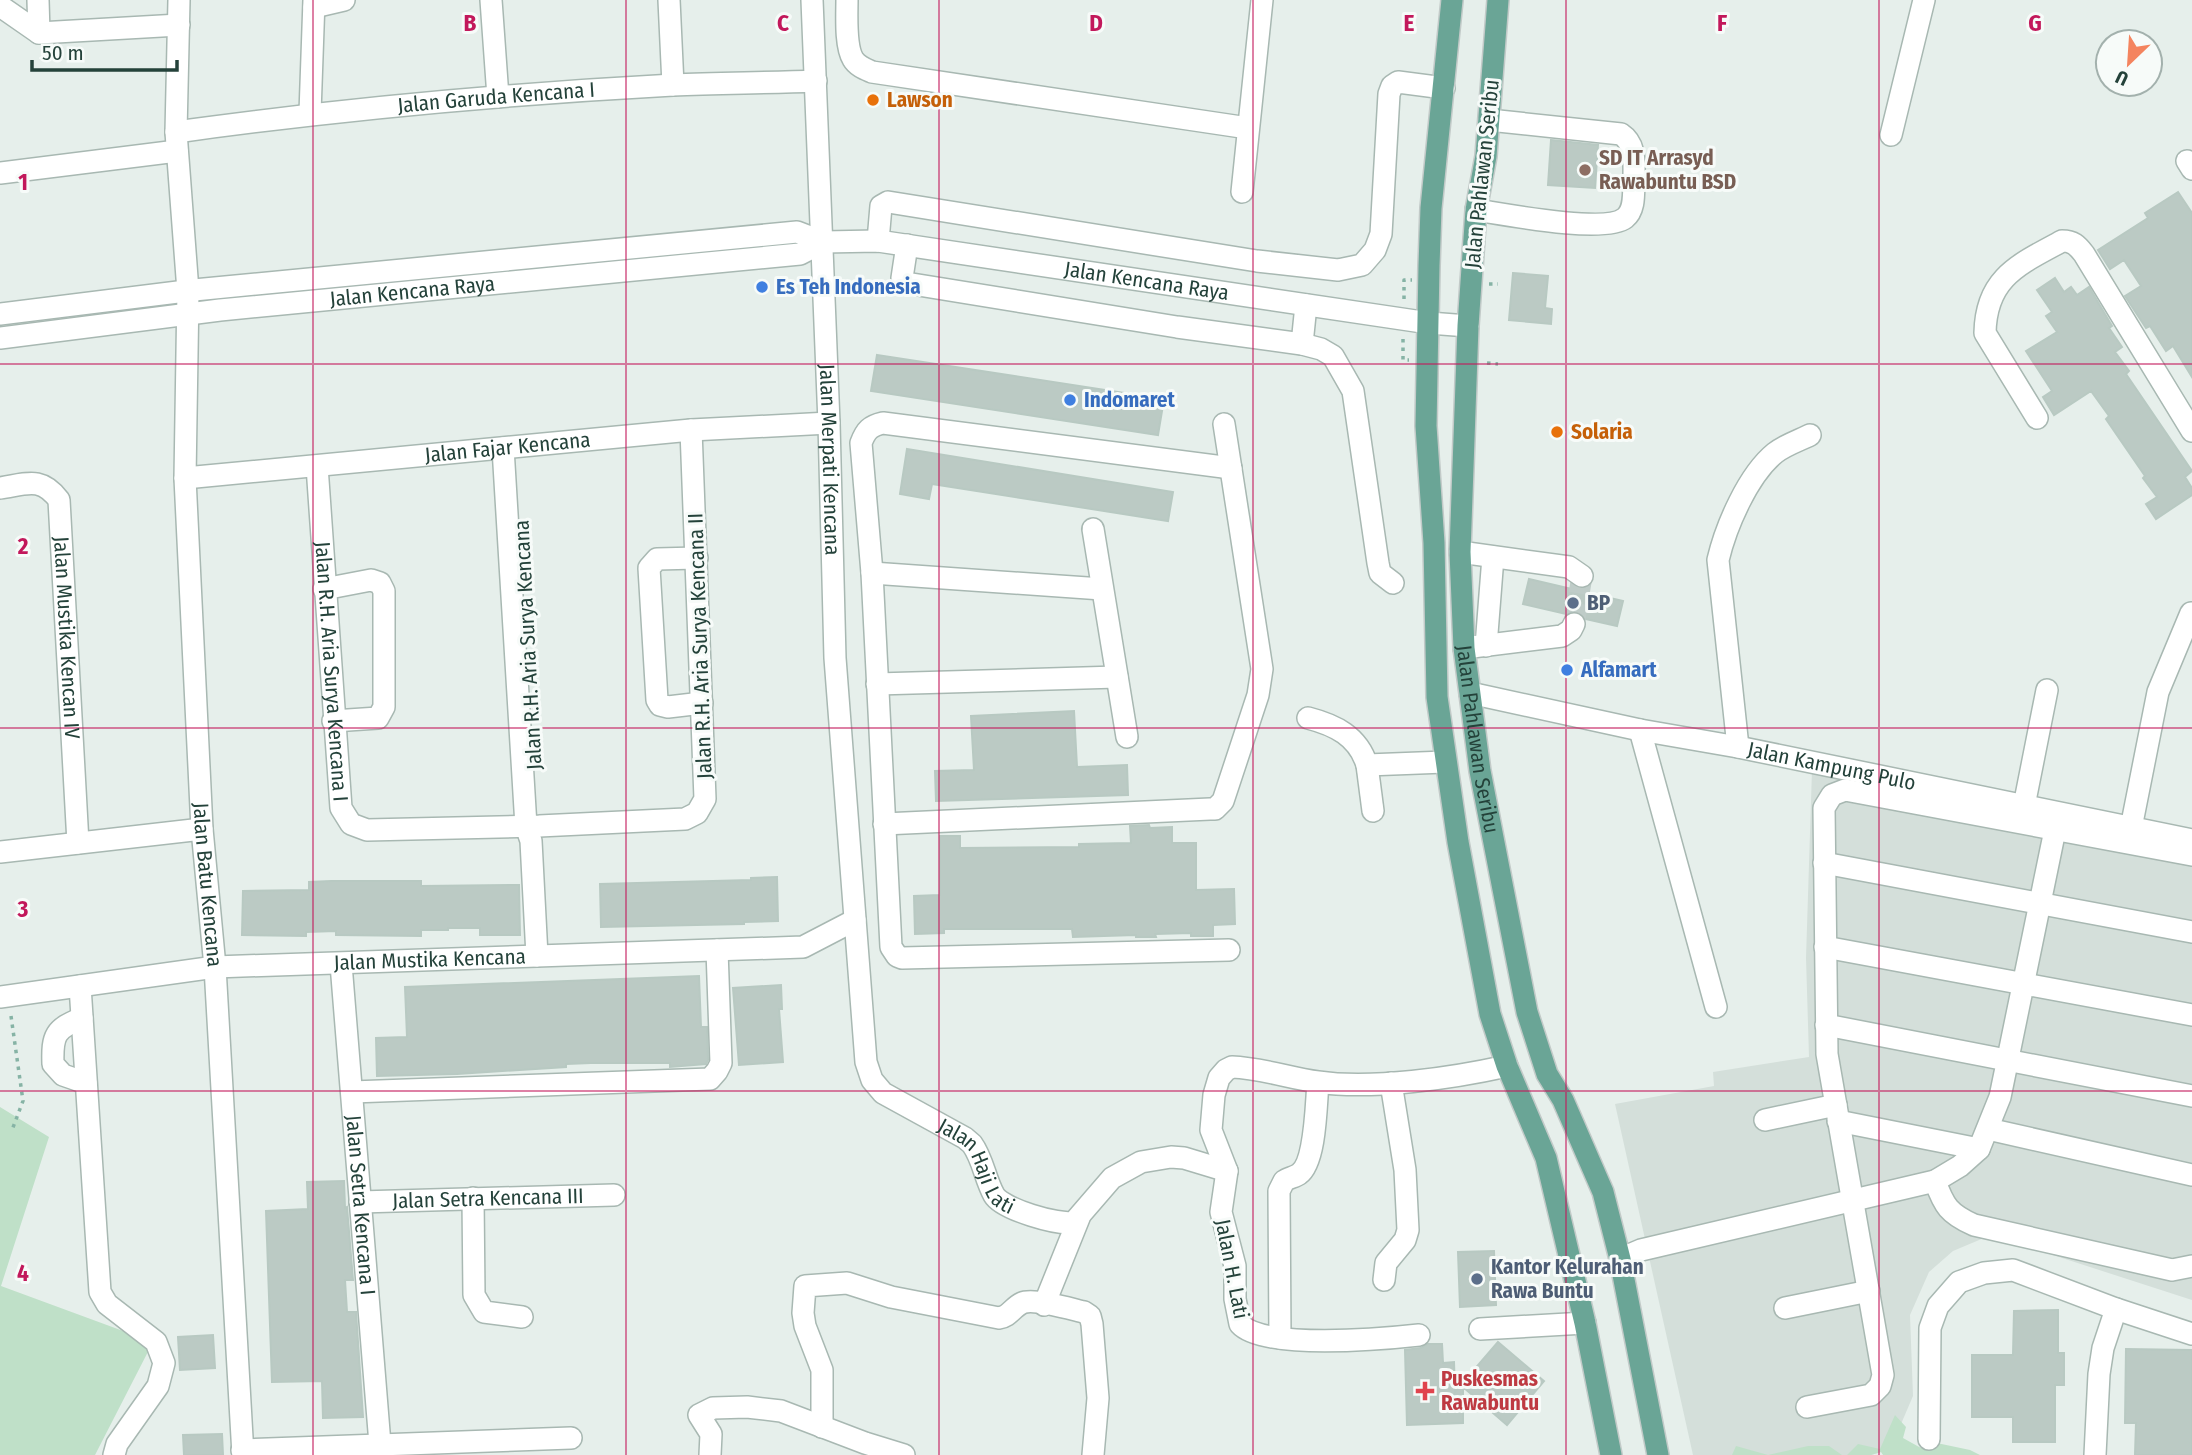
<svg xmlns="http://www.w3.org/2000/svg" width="2192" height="1455" viewBox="0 0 2192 1455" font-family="'Fira Sans Condensed',sans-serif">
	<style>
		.built { fill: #d4dfda }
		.green { fill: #bfe0c8 }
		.building { fill: #bbcac4; stroke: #b8c9c2; stroke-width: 2 }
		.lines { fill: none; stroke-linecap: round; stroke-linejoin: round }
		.minor-tunnel { stroke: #bfccc8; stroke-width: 21; stroke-dasharray: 21 10; stroke-linecap: butt }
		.minor-casing { stroke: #a8b8b2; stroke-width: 24 }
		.major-casing { stroke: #c2cac8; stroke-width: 24 }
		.path { stroke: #86b3a5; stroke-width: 3.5; stroke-dasharray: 3.5 5; stroke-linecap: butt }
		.minor { stroke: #fff; stroke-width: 21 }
		.major { stroke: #6aa596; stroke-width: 21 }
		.grid { fill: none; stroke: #c2185b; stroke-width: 2; stroke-opacity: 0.55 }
		.food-dot { fill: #e8710a; stroke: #f7fbf9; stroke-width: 2.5 }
		.education-dot { fill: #8d6e63; stroke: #f7fbf9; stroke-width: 2.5 }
		.shop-dot { fill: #3f7fe0; stroke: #f7fbf9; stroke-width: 2.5 }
		.service-dot { fill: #5c6f8a; stroke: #f7fbf9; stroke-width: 2.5 }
		.health-dot { fill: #e0444e; stroke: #f7fbf9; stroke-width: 2.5 }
		.labels { text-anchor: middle; stroke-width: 6; stroke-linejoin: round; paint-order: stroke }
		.street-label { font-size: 21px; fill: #24423a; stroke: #f7fbf9 }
		.food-label { font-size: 21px; font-weight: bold; fill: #c56008; stroke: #f7fbf9; text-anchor: start }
		.education-label { font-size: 21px; font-weight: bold; fill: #785e54; stroke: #f7fbf9; text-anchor: start }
		.shop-label { font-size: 21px; font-weight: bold; fill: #366cbe; stroke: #f7fbf9; text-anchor: start }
		.service-label { font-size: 21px; font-weight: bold; fill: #4e5e75; stroke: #f7fbf9; text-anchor: start }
		.health-label { font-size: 21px; font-weight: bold; fill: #be3a42; stroke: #f7fbf9; text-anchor: start }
		.grid-label { font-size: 23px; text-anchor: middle; font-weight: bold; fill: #c2185b; stroke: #f7fbf9; stroke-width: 6; stroke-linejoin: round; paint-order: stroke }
	</style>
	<rect width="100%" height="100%" fill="#e6efeb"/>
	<path class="built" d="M1812 770 2192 847V1300L1991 1235 1953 1251 1929 1272 1910 1315 1913 1396 1898 1431 1881 1452 1871 1455H1693L1615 1104 1714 1086 1713 1072 1809 1057 1806 958Z"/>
	<path class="green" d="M0 1107 49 1137 1 1286 153 1342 95 1455H0Z
		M1895 1415 1906 1427 1903 1438 1921 1448 1932 1442 1970 1450 1980 1455H1883L1881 1452 1871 1455H1847L1858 1444 1880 1449Z
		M1736 1446 1768 1455 1808 1446H1829L1842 1455H1732Z"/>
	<path class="building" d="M1551 140 1598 145 1595 188 1548 185Z
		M2178 192 2192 213V377L2173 346 2166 351 2150 326 2146 328 2125 296 2141 286 2124 260 2110 269 2098 250 2148 218 2145 213Z
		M1513 273 1548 276 1545 308 1552 309 1551 324 1509 320Z
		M2055 278 2064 292 2071 287 2077 295 2089 287 2112 326 2109 328 2122 347 2115 352 2129 371 2126 374 2192 471 2185 477 2192 488V495L2156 519 2146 504 2157 497 2143 478 2145 476 2106 419 2109 416 2091 391 2054 415 2043 397 2052 391 2026 351 2057 332 2046 316 2052 312 2037 290Z
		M877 355 1164 399 1158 435 871 391Z
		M907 449 1173 492 1168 521 932 484 929 499 900 494Z
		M1529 579 1623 601 1617 626 1586 619 1579 612 1573 611 1566 614 1523 604Z
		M1074 711 1077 767 1127 765 1128 795 936 801 935 771 974 770 971 716Z
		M1149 825 1150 828 1172 827V843H1196V890L1234 889 1235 924 1213 925V936H1191V933L1155 934 1156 937H1136V935L1073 937 1072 929H944V933L915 934 914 896 940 895V836H960V848L1079 847V844L1131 843 1130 826Z
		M777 877 778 921 744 922V924L601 927 600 884 751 880V878Z
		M331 881H421V886L519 885 520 935H480V928H448V930H421V936L336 935V931L306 932V936L242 935 243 891 309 890V882Z
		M699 976 701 1027H707L708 1060 706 1064 670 1067V1063H591L566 1064V1067L457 1074 377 1076 376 1038 407 1037 405 987Z
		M781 985 782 1009H779L783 1062 739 1065 733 988Z
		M344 1181 345 1208 347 1207 353 1280H345L347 1312H356L363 1417 323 1418 322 1381 272 1382 266 1211 308 1209 307 1182Z
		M1494 1251 1496 1305 1460 1307 1458 1252Z
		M2058 1310V1353H2064V1385H2055V1442H2013V1417H1972V1355H2013L2014 1311Z
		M213 1335 215 1368 180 1370 178 1337Z
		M1498 1342 1544 1381 1507 1425 1463 1387V1423L1407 1425 1405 1350 1421 1348 1428 1344H1442L1443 1363 1454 1362 1455 1392Z
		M2126 1349 2192 1350V1455H2135L2136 1423H2125Z
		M222 1434 223 1455H184L183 1435Z"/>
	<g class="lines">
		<path class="minor-tunnel" d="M1574 624 1582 576"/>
		<defs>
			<g id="minor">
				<path d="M38 0 39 33"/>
				<path id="s1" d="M179 0 176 132 188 291 185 478 202 829 215 967 243 1455"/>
				<path d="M491 0 498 97"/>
				<path d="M669 0 673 85"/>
				<path id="s2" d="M812 0 829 423 835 658 866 1062 872 1080 883 1093 965 1138 972 1144C983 1159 985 1179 994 1195 1002 1209 1059 1226 1074 1222L1112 1178 1141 1162 1171 1157 1184 1158 1227 1171"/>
				<path d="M847 0C847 15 845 46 853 59 857 66 865 69 872 72L1248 128"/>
				<path d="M0 6 39 33 179 25"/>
				<path d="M314 7 344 0"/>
				<path d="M310 113 314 0"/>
				<path id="s3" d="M176 132C341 109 507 94 673 85 720 83 768 83 816 81"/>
				<path d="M1891 135 1924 0"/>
				<path d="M2187 161 2192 169"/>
				<path d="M0 173 177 151"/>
				<path d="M1242 192 1262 0"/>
				<path d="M1476 210C1503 214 1605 234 1625 218 1636 209 1633 191 1634 178 1634 162 1636 144 1621 134L1489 120"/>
				<path d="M878 241 881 206 888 202 1257 261 1338 270 1362 265 1375 250 1381 234 1389 94 1392 86 1398 82 1444 88"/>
				<path d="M907 245 902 278 906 283 1177 327 1302 344 1321 349 1333 356 1353 391 1378 563 1380 573 1393 583"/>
				<path d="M0 314 194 290 797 232 823 242"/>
				<path id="s4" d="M0 338 220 310 800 254 823 242 878 241 1429 323 1468 326"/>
				<path d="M1302 344 1306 305"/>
				<path d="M2037 418 1985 333C1986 277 2020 264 2062 241 2073 241 2077 245 2084 254L2192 431"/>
				<path d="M503 448 526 826 531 841 537 956"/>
				<path id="s5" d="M317 466 341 808 351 824 367 830 539 826 685 819 697 813 705 799 691 430"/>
				<path id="s6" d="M185 478 691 430 829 423"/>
				<path id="s7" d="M0 488C27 484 41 476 59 500L78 843"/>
				<path d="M1093 529 1127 737"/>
				<path d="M1460 552 1569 567 1582 576"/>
				<path d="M697 558 657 559 649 568 657 700 660 705 668 707 702 703"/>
				<path d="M872 573 1102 589"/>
				<path d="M324 589 371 580 380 583 384 591V707L378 718 333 721"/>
				<path d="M1486 646 1493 557"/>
				<path d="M1464 648 1562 636 1571 630 1574 624"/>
				<path d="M877 684 1117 677"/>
				<path id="s8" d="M1470 693 1640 730 1738 747 2192 840"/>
				<path d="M1308 718C1335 725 1358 736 1367 765L1445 762"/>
				<path d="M1640 730 1716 1007"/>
				<path d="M1738 747 1718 560C1726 526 1748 475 1775 453 1785 445 1800 440 1810 435"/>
				<path d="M1367 765 1373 811"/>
				<path d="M2024 806 2047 690"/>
				<path d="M884 824 1210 809H1215L1223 801 1258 695 1262 669 1224 424"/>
				<path d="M2131 828 2158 692 2191 613"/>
				<path d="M0 852 202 829"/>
				<path d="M1824 863 2192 932"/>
				<path d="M1825 947 2192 1015"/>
				<path d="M1229 950 902 958 897 956 891 947 872 573 861 443C866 430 870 426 883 423L1231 468"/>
				<path id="s9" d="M341 964 380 1444"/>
				<path d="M80 986 100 1292 107 1304 156 1342 164 1363 158 1386 117 1444 114 1455"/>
				<path id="s10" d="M0 997 215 967 803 947 855 920"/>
				<path d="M82 1018C55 1029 52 1035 53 1064L63 1075 86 1083"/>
				<path d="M1826 1025 2192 1096"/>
				<path d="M352 1092 710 1079 717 1071 721 1063 717 950"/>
				<path d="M1765 1120 1836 1105"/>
				<path d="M1838 1121 1979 1149"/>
				<path d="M1988 1129 2192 1175"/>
				<path d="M1935 1181C1944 1206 1949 1214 1974 1225L2172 1270 2192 1266"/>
				<path d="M473 1198 474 1295 484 1312 522 1317"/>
				<path id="s11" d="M360 1202 614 1195"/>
				<path d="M1620 1259 1641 1250 1935 1181 1960 1166 1979 1149 2000 1097 2055 830"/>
				<path d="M1384 1280 1386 1263 1405 1240 1408 1230 1405 1170 1391 1083"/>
				<path d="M1044 1305 1079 1218"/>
				<path d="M1785 1308 1869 1291"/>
				<path d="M1480 1329 1585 1323"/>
				<path d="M1419 1335C1383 1339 1263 1350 1240 1324L1235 1299V1266L1221 1212 1227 1171 1211 1130 1214 1095 1219 1078 1226 1070 1232 1067C1261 1068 1289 1078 1318 1082 1372 1090 1453 1078 1507 1066"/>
				<path d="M1280 1338 1279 1191 1284 1181C1288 1178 1295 1177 1299 1174 1316 1162 1316 1103 1318 1083"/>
				<path d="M1807 1407 1871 1395 1880 1386 1883 1375 1827 1054 1824 808 1832 795 1845 790 2192 855"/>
				<path d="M822 1427V1370L805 1326 803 1313 805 1286 847 1283 891 1297 999 1318C1009 1317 1013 1307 1022 1303 1033 1298 1071 1309 1084 1312L1090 1316 1092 1324 1098 1398 1093 1455"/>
				<path d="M1929 1439 1930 1328 1938 1306 1959 1282 1984 1273 2013 1270 2116 1309 2192 1334"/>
				<path d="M242 1450 571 1438"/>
				<path d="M710 1455 711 1434 699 1415 713 1408 747 1407 781 1411 865 1443 904 1455"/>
				<path d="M2095 1455 2099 1374 2103 1348 2116 1309"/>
			</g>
			<g id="major">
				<path d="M1452 0 1431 208 1429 266 1426 426 1434 543 1437 697 1458 842 1490 1014 1507 1066 1546 1158 1585 1323 1611 1455"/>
				<path id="s12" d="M1498 0 1486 156 1476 210 1468 326 1460 552 1464 648 1480 771 1527 1012 1547 1074 1563 1100 1603 1192 1620 1259 1658 1455"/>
			</g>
		</defs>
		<use href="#minor" class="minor-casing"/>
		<use href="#major" class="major-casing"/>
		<path class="path" d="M1489 284H1498
			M1404 299V280H1412
			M1403 339V360H1409
			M1487 363 1498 364
			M11 1016 23 1101 12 1130"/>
		<use href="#minor" class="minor"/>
		<use href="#major" class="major"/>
	</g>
	<path class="grid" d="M313 0V1455M626 0V1455M939 0V1455M1253 0V1455M1566 0V1455M1879 0V1455M0 364H2192M0 728H2192M0 1091H2192"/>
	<g class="food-dot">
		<circle cx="873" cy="100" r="7"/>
		<circle cx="1557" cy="432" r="7"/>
	</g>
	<circle class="education-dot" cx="1585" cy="170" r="7"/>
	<g class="shop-dot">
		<circle cx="762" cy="287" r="7"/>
		<circle cx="1070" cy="400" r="7"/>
		<circle cx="1567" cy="670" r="7"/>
	</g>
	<g class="service-dot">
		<circle cx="1573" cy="603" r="7"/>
		<circle cx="1477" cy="1279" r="7"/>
	</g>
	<path class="health-dot" d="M1421.5 1380.5h7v7h7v7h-7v7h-7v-7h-7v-7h7z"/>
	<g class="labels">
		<g class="street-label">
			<text dy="7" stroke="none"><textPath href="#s3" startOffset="322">Jalan Garuda Kencana I</textPath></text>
			<text transform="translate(1482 174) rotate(-84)" y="7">Jalan Pahlawan Seribu</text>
			<text dy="7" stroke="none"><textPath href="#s4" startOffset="1157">Jalan Kencana Raya</textPath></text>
			<text dy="7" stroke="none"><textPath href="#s4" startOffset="415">Jalan Kencana Raya</textPath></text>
			<text dy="7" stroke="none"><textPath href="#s6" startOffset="324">Jalan Fajar Kencana</textPath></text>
			<text dy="7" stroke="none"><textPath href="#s2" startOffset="460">Jalan Merpati Kencana</textPath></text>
			<text dy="7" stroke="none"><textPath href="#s7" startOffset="203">Jalan Mustika Kencan IV</textPath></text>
			<text transform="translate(528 645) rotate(-93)" y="7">Jalan R.H. Aria Surya Kencana</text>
			<text transform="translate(700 646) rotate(-92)" y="7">Jalan R.H. Aria Surya Kencana II</text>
			<text dy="7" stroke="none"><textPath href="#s5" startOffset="206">Jalan R.H. Aria Surya Kencana I</textPath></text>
			<text dy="7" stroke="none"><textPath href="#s12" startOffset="742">Jalan Pahlawan Seribu</textPath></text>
			<text dy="7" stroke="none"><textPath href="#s8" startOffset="369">Jalan Kampung Pulo</textPath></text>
			<text dy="7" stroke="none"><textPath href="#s1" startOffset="886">Jalan Batu Kencana</textPath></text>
			<text dy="7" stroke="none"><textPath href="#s10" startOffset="432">Jalan Mustika Kencana</textPath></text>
			<text dy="7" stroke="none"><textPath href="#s2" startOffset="1223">Jalan Haji Lati</textPath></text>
			<text dy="7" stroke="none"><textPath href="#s11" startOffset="128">Jalan Setra Kencana III</textPath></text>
			<text dy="7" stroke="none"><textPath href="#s9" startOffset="242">Jalan Setra Kencana I</textPath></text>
			<text transform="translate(1232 1269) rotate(79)" y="7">Jalan H. Lati</text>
		</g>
		<g class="food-label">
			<text x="887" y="107">Lawson</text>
			<text x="1571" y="439">Solaria</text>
		</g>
		<g class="education-label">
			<text x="1599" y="165">SD IT Arrasyd<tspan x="1599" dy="24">Rawabuntu BSD</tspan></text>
		</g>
		<g class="shop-label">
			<text x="776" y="294">Es Teh Indonesia</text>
			<text x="1084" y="407">Indomaret</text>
			<text x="1581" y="677">Alfamart</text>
		</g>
		<g class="service-label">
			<text x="1587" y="610">BP</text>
			<text x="1491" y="1274">Kantor Kelurahan<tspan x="1491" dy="24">Rawa Buntu</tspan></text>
		</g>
		<g class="health-label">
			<text x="1441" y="1386">Puskesmas<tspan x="1441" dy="24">Rawabuntu</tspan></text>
		</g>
	</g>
	<g class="grid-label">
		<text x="470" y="31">B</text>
		<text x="783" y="31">C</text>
		<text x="1096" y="31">D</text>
		<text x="1409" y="31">E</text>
		<text x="1722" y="31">F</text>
		<text x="2035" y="31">G</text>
		<text x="23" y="190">1</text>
		<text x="23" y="554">2</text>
		<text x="23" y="917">3</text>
		<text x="23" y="1281">4</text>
	</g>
	<g transform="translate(2129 63) rotate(205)"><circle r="33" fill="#f7fbf9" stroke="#a3b1ad" stroke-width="2"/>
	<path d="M0-5L12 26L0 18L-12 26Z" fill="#f4845f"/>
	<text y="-10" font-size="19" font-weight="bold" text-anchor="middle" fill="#24423a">U</text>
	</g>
	<path d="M32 60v10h145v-10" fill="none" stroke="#24423a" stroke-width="3.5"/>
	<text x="42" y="60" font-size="21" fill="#24423a" stroke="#f7fbf9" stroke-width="5" paint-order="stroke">50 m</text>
</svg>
